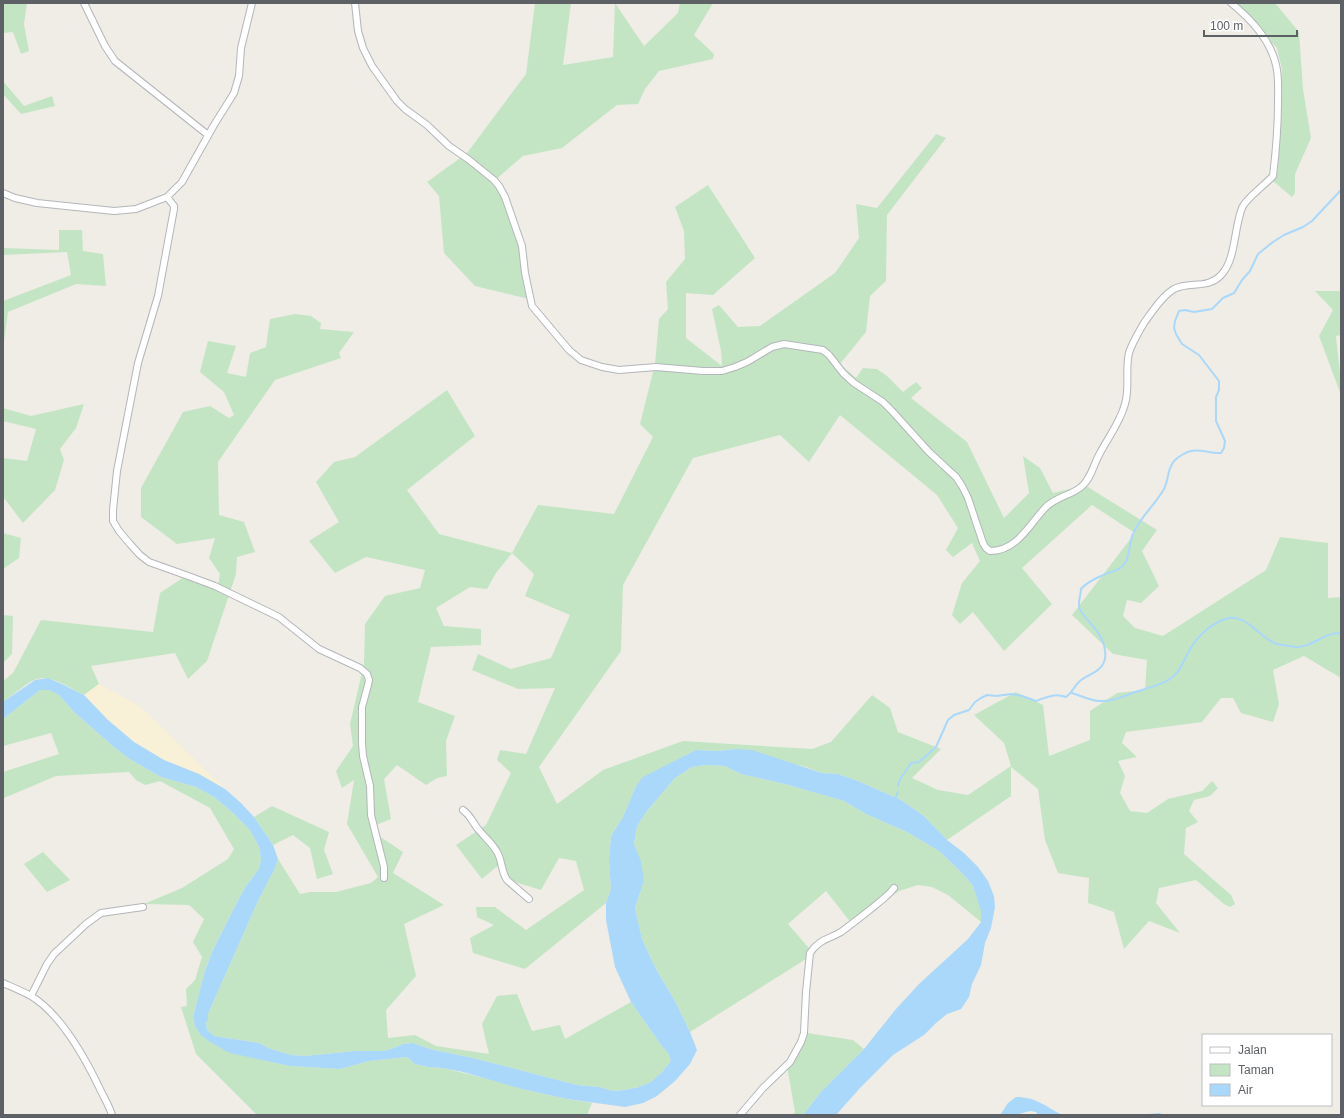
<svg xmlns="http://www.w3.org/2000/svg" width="1344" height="1118" viewBox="0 0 1344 1118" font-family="Helvetica,sans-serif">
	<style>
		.green { fill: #c4e5c4; fill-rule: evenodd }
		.sand { fill: #f8f0d7 }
		.water { fill: #aad8fa }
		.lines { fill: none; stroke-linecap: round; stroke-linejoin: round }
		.stream { stroke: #aad8fa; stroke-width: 2 }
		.street-casing { stroke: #b3b6ba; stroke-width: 8 }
		.street { stroke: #fff; stroke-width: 6 }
	</style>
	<rect width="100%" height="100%" fill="#efede6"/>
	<path class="green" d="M3 3H27L24 24 29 51 21 54 13 32 3 33Z
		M535 3H571L563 65 613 57 615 3 644 46 678 13 680 3H713L694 35 714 54 713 59 659 71 645 89 638 104 617 105 562 148 523 156 495 180 523 248 529 299 475 286 444 253 439 196 427 182 467 153 526 74Z
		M1232 3H1275L1299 32 1303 89 1311 138 1295 174V193L1292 197 1273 181 1278 169 1282 69 1277 48Z
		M3 81 24 106 52 96 55 106 21 114 3 94Z
		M936 134 946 138 887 215 886 281 870 296 866 332 840 364 856 378 863 368 877 369 887 376 903 392 916 382 922 388 911 398 967 442 1004 518 1029 493 1023 456 1040 468 1053 493 1074 488 1083 484 1157 530 1142 551 1159 586 1141 603 1127 600 1123 616 1135 628 1163 636 1266 570 1280 537 1328 543V598L1341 597V678L1304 656 1273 670 1279 704 1273 722 1241 713 1233 698H1221L1202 722 1126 732 1122 743 1137 757 1118 761 1125 776 1120 793 1130 811 1147 813 1168 799 1202 791 1212 781 1218 788 1210 796 1194 800 1189 811 1198 822 1186 828 1184 854 1231 895 1235 904 1230 907 1224 904 1196 880 1159 888 1156 903 1180 933 1149 921 1124 949 1114 912 1088 903 1089 878 1058 873 1045 840 1038 789 1011 767V796L947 840 924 816 901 800 858 781 838 774 822 773 806 767 735 749 718 751 696 750 662 768 636 786 623 817 611 836 609 860 611 889 606 903 525 969 473 953 470 938 494 925 477 917 476 907H495L526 930 584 890 576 861 559 858 541 890 508 880 501 863 482 879 456 845 486 825 511 773 497 760 500 750 526 754 555 688 518 689 472 670 478 654 511 669 551 658 570 615 525 596 534 574 512 553 496 573 487 589 470 587 436 608 444 626 481 629V645L431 647 418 702 455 716 446 741 447 776 437 778 426 785 397 765 384 779 391 819 374 826 376 834 403 852 393 873 444 905 404 924 416 976 386 1010 388 1038 415 1035 436 1046 489 1054 482 1024 497 996 517 994 532 1031 560 1025 565 1039 631 1002 661 1045 668 1053 671 1061 662 1072 651 1082 639 1087 625 1090 613 1091 599 1087 577 1085 473 1058 430 1049 413 1043 403 1044 394 1048 384 1051H355L305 1056 291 1055 268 1048 259 1043 214 1036 207 1030 206 1022 208 1021V1014L258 901 275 868 278 859 300 894 310 892H336L371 883 378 877 347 824 354 780 342 788 336 771 353 746 350 724 364 664 365 624 385 596 420 588 425 570 366 557 335 573 309 541 339 522 316 482 334 462 355 457 447 390 475 436 407 490 439 534 512 553 538 505 614 514 653 437 640 424 655 364 659 319 668 309 666 282 685 259 684 231 675 207 708 185 755 258 713 295 686 293V338L722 366 721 351 712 309 719 305 738 327 760 326 835 273 859 238 856 204 877 208ZM840 415 937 495 958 528 946 550 953 557 972 543 980 561 962 583 952 615 960 624 973 612 1004 651 1052 604 1022 568 1092 505 1135 533 1072 615 1113 654 1147 660 1145 690 1117 693 1090 711V740L1049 756 1043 705 1016 692 974 715 1004 743 1011 766 968 795 938 790 912 778 941 749 898 732 890 708 872 695 831 742 812 749 683 741 603 770 557 804 539 767 621 651 623 585 693 458 780 435 809 462Z
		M59 230H82L83 251 103 254 106 286 76 284 8 312 3 349V301L71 275 67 252 3 255V248L59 250Z
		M1315 291H1341V335L1336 336 1341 383V395L1319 336 1333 310Z
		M295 314 311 316 321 323 320 329 354 332 339 353 341 358 275 380 218 462 219 515 244 522 255 552 237 557 236 574 207 661 188 679 175 653 91 666 99 684 84 695C70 688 50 673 34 680 25 684 12 696 3 702V681L13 673 41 620 153 632 160 593 190 573 218 585 220 574 209 558 215 538 177 544 141 517V488L183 412 210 406 229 418 234 415 224 392 200 372 208 341 236 346 227 373 246 377 250 353 266 347 270 319Z
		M84 404 76 428 60 449 64 460 55 490 23 523 4 498H3V458L27 461 36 429 3 421V408L31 416Z
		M3 533 21 538 19 558 3 569Z
		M3 615 13 616 12 654 3 663Z
		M40 690H49L59 695 74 712 114 747 128 758 161 777 196 787 214 797 232 812 250 830 259 847 261 859 259 869 246 886 233 910 212 952 205 971 193 1017 195 1026 242 1055 290 1066 340 1069 369 1061 407 1057 415 1064 428 1067 443 1068 509 1084 522 1089 567 1099 592 1103 587 1115H257L196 1054 181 1007 187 1006 186 989 195 980 202 957 193 942 204 919 189 905 144 904 182 888 228 859 234 849 210 808 160 781 145 785 136 780 129 772 56 776 4 798 3 772 59 754 51 733 3 746V719Z
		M706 765 725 766 741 774 785 784 831 797 844 801 866 814 907 832 939 851 961 872 973 886 982 911 981 922 948 895 932 887 918 885 899 891 852 924 826 891 788 924 814 954 690 1032 676 1003 655 967 642 939 635 908 644 881 634 844 637 826 647 811 675 778 692 767Z
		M272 806 329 832 324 850 333 874 317 879 310 848 293 835 273 845 254 817Z
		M43 852 70 880 47 892 24 864Z
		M807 1033 853 1040 864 1049 821 1092 803 1115H793L795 1112 787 1066Z"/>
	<path class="sand" d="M99 684 141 707 225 789 199 774 164 760 134 742 108 720 84 695Z"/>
	<path class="water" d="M48 678 62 684 84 695 108 720 134 742 164 760 199 774 225 789 241 803 254 817 273 845 278 859 275 868 258 901 208 1014V1021L206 1022 207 1030 214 1036 259 1043 268 1048 291 1055 305 1056 355 1051H384L394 1048 403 1044 413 1043 430 1049 473 1058 577 1085 599 1087 613 1091 625 1090 639 1087 651 1082 662 1072 671 1061 668 1053 661 1045 631 1002 615 967 606 920V903L611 889 609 860 611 836 623 817 636 786 643 777 696 750 718 751 735 749 752 750 822 773 838 774 858 781 901 800 924 816 947 840 964 853 978 867 988 881 994 896 995 907 991 928 985 943 981 965 972 984 969 997 961 1009 947 1014 936 1023 924 1035 893 1055 860 1088 836 1115H803L821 1092 864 1049 896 1009 919 984 968 939 981 922V911L973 886 961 872 939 851 907 832 866 814 844 801 785 784 741 774 725 766 706 765 692 767 675 778 647 811 637 826 634 844 641 861 644 881 635 908 642 939 655 967 676 1003 690 1032 697 1050 690 1064 675 1081 657 1096 643 1103 625 1107 567 1099 522 1089 463 1072 443 1068 428 1067 415 1064 407 1057 369 1061 340 1069 290 1066 230 1053 210 1042 201 1035 195 1026 193 1017 205 971 212 952 233 910 246 886 259 869 261 859 259 847 250 830 232 812 214 797 196 787 161 777 128 758 114 747 74 712 59 695 49 690H40L3 719V702L35 680Z
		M1016 1097C1036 1097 1045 1106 1062 1115H1038L1036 1112 1030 1111 1015 1115H1000L1008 1103Z"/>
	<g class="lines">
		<path class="stream" d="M1072 693C1081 696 1089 700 1098 701 1115 702 1127 694 1142 690 1156 685 1170 683 1179 670 1183 664 1185 657 1189 651 1196 638 1210 624 1225 619 1247 612 1258 638 1277 644 1282 645 1290 646 1295 647 1312 648 1324 632 1341 633
			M898 786 899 781 911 763 919 762 936 747 948 720 954 715 969 710 975 702 981 698 987 695 996 696 1012 694 1022 696 1036 701C1047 697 1054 693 1066 697 1074 691 1073 687 1080 681 1086 676 1094 674 1100 668 1105 663 1106 657 1105 651 1104 637 1094 627 1085 617 1084 615 1081 612 1080 610 1077 603 1081 595 1081 589 1086 583 1094 579 1101 576 1109 571 1119 572 1125 563 1130 557 1129 542 1133 534 1140 517 1155 505 1164 489 1169 479 1167 468 1175 460 1178 457 1186 452 1191 451 1202 449 1211 454 1221 453L1224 448 1225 441 1216 421V397L1219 390V381L1199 355 1182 344 1176 334 1174 328 1175 321 1179 311 1185 310 1194 312 1212 309 1223 298 1234 293 1242 280 1250 271 1258 254 1273 242 1284 235 1303 227 1312 221 1341 190
			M895 799 898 792
			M1149 1115 1159 1114 1162 1115"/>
		<defs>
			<path id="street" d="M84 3 105 46 115 61 208 135
				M355 3 358 31 363 48 372 66 397 101 405 109 427 125 449 146 468 159 494 180 499 186 505 197 522 246 525 273 532 306 569 350 581 360 602 367 619 370 656 367 703 371H722L735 367 747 362 772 347 784 344 823 350 829 355 843 373 854 383 883 402 892 411 929 452 956 477 962 486 968 498 983 543 986 548 990 551C1017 551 1029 525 1045 508 1055 497 1070 496 1081 487 1091 479 1093 466 1099 455 1107 439 1120 423 1125 404 1130 388 1125 369 1129 353 1132 343 1139 332 1144 323 1152 312 1162 296 1174 289 1190 281 1208 290 1222 274 1236 258 1234 228 1242 208 1245 199 1266 184 1273 176 1276 151 1278 126 1278 102 1278 90 1279 76 1276 65 1270 39 1251 19 1231 3
				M3 193 15 198 37 203 114 211 136 209 167 197 182 182 214 125 234 93 239 76 241 48 252 3
				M167 197 174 206V209L158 296 138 363 117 471 113 510V521L119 531 130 544 140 555 149 562 191 577 215 586 279 617 319 649 360 668 367 674 369 680 368 685 362 707V743L363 756 370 786 371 815 384 867V878
				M463 810C472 817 472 822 478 829 485 838 495 845 499 856 502 864 502 873 507 880L529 899
				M3 983C12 987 22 991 31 996 61 1014 84 1056 99 1087 103 1096 109 1105 112 1115
				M31 996 47 964 54 954 86 924 101 913 143 907
				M740 1115 763 1088 790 1062 801 1042 804 1033 806 992 810 953C818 940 829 939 841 932 849 926 890 895 894 888"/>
		</defs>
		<use href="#street" class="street-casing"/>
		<use href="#street" class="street"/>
	</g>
	<rect width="1344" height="1118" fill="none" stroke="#5d6165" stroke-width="8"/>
	<rect x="1202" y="1034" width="130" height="72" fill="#ffffff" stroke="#bec0c1"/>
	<rect x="1210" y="1047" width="20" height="6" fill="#ffffff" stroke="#bec0c1"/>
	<text x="1238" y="1054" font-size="12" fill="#5d6165">Jalan</text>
	<rect x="1210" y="1064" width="20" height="12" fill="#c4e5c4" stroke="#bec0c1"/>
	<text x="1238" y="1074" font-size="12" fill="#5d6165">Taman</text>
	<rect x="1210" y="1084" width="20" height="12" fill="#aad8fa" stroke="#bec0c1"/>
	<text x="1238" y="1094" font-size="12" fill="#5d6165">Air</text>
	<path d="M1204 30v6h93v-6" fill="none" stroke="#5d6165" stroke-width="2"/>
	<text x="1210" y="30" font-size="12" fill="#5d6165" stroke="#ffffff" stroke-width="3" paint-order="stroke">100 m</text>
</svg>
